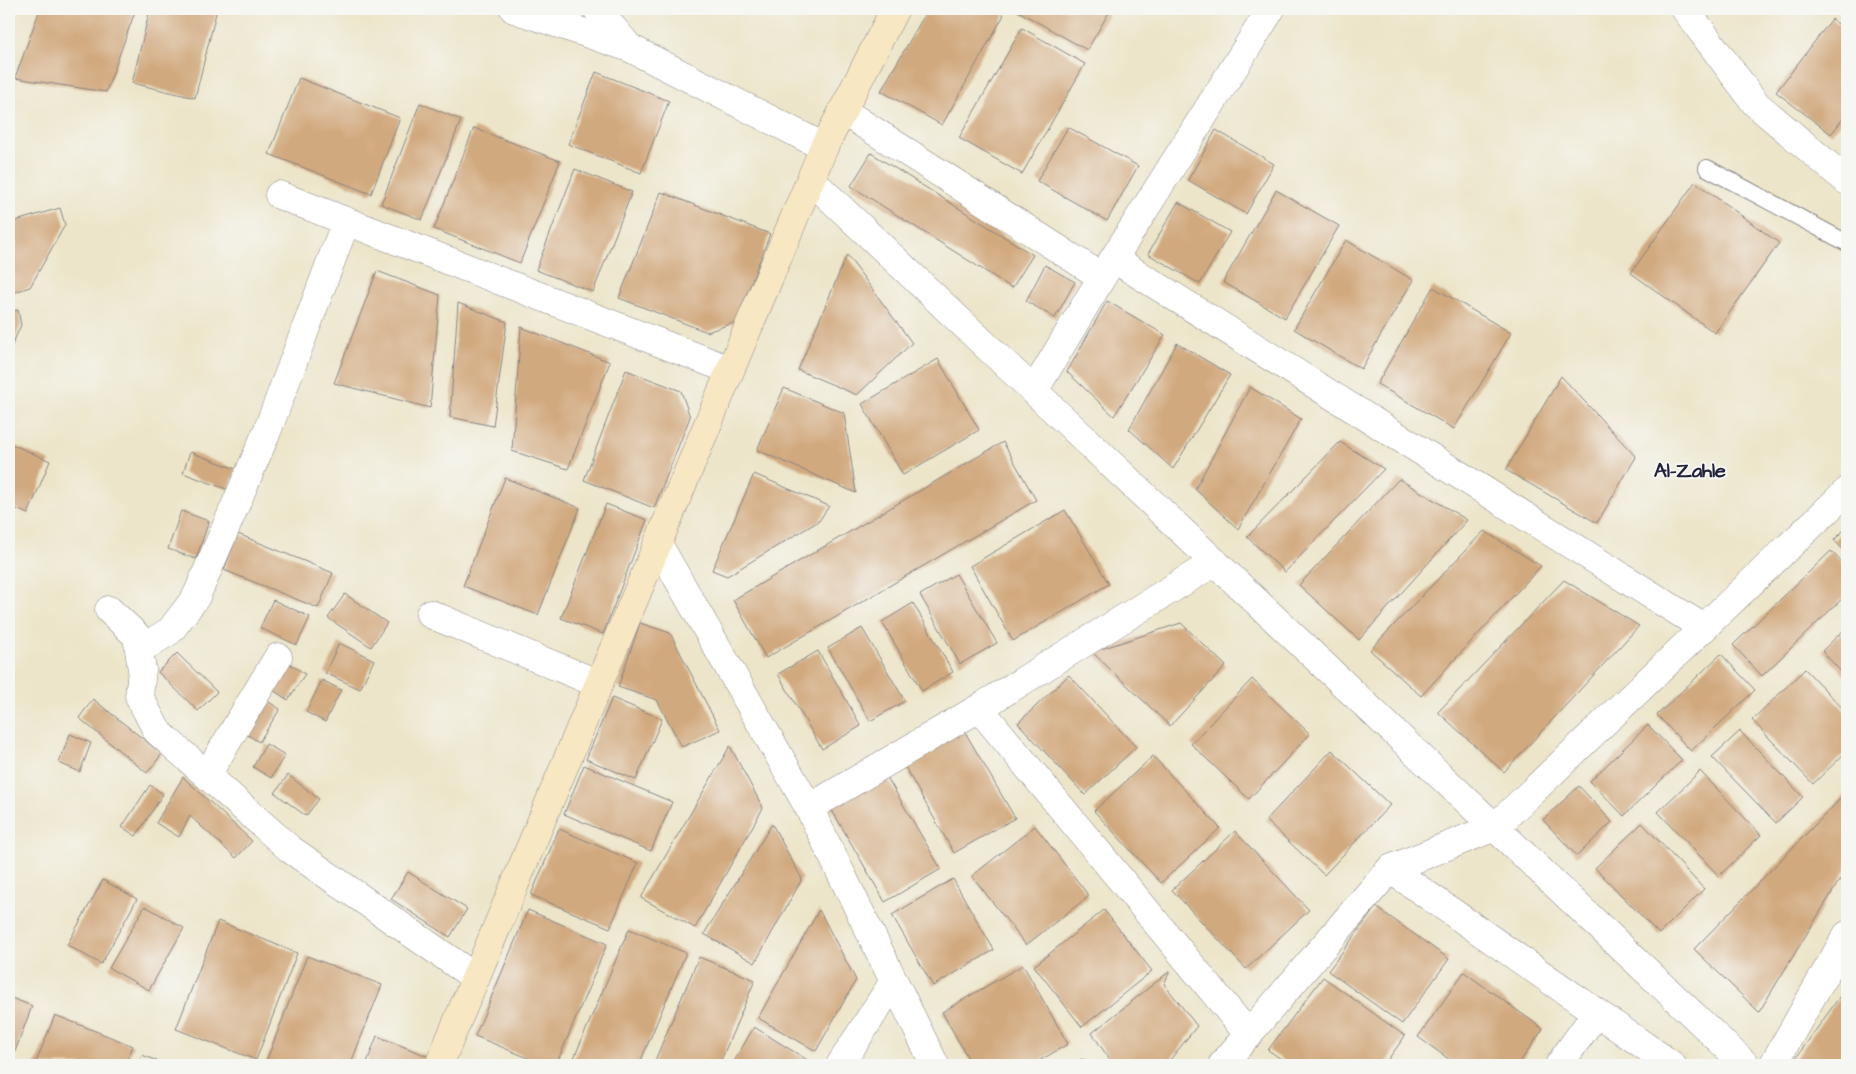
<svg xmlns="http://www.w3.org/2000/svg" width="1856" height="1074" viewBox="0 0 1856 1074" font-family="'Architects Daughter',sans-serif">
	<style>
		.building { fill: #d1a97e }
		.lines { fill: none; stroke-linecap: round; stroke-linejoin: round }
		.lane-casing { stroke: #878482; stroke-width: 18 }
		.street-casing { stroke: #878482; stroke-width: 29 }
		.secondary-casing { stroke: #878482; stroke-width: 29 }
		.lane { stroke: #fff; stroke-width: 16 }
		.street { stroke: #fff; stroke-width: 28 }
		.secondary { stroke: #f7e8c3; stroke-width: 28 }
		.labels { text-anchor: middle; stroke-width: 4; stroke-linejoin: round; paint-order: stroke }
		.district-label { font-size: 20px; font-weight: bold; fill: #22223b; stroke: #f6f6f2 }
	</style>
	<rect width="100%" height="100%" fill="#f6f6f2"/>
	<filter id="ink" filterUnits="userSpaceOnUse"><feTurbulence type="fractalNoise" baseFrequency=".02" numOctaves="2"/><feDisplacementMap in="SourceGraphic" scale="10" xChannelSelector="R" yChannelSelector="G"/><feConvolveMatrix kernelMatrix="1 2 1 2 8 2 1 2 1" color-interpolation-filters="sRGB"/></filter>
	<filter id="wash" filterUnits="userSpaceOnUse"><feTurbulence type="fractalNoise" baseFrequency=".0096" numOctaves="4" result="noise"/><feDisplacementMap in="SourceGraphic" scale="20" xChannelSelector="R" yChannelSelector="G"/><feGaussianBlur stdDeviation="1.12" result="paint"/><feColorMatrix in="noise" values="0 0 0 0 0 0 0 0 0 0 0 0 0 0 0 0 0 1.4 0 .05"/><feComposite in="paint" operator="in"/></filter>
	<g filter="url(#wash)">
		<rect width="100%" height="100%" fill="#ece5c9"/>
		<g id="blocks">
			<path class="building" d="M40 9H136L106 92 15 78Z
				M150 9H217L195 98 132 83Z
				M928 9H993L1004 15 942 125 881 91Z
				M1014 9H1111L1087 50Z
				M1832 19 1847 31V114L1831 134 1776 92Z
				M1022 28 1085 64 1022 174 959 138Z
				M596 72 669 101 641 173 568 144Z
				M299 78 400 118 371 194 269 154Z
				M420 103 461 120 422 220 381 204Z
				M1068 127 1138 166 1107 221 1037 181Z
				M474 128 560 161 520 263 434 229Z
				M1216 130 1274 164 1246 214 1188 180Z
				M871 153 1033 255 1012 288 851 186Z
				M575 169 632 192 593 292 536 270Z
				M1695 182 1779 243 1715 333 1631 273Z
				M1276 190 1339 226 1285 318 1223 282Z
				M661 192 770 234 736 322 707 332 619 298Z
				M1178 202 1230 232 1200 284 1148 254Z
				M60 208 65 225 30 287 9 294V223Z
				M1346 240 1413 280 1361 369 1294 329Z
				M847 255 912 343 857 395 798 370Z
				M1045 265 1075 282 1055 318 1026 301Z
				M377 271 440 295 430 408 334 383Z
				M1433 287 1511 333 1454 429 1377 384Z
				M1107 301 1165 335 1114 416 1067 372Z
				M458 303 507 322 493 426 450 417Z
				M18 310 21 325 9 352V312Z
				M521 327 610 362 568 469 512 451Z
				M1177 343 1230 375 1173 469 1129 429Z
				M938 359 979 430 903 475 862 404Z
				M626 370 681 391 690 417 654 508 584 480Z
				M1561 376 1636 457 1597 523 1506 470Z
				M1250 387 1301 419 1238 529 1195 489Z
				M784 388 844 413 856 493 757 450Z
				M1003 442 1036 500 766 658 733 600Z
				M1340 442 1384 469 1285 572 1247 537Z
				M9 443 50 461 28 514 9 506Z
				M190 452 236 469 229 490 183 473Z
				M754 474 829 506 819 521 727 576 712 570Z
				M505 478 580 508 538 615 463 586Z
				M1399 479 1467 520 1359 640 1299 585Z
				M606 504 647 520 603 634 561 618Z
				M1065 510 1109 584 1013 641 970 566Z
				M181 511 209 521 196 559 168 549Z
				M1847 527V554L1834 540Z
				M1484 531 1541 566 1421 696 1370 650Z
				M238 534 333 573 318 608 224 570Z
				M1831 551 1847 568V594L1762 676 1733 645Z
				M956 574 997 643 960 664 920 595Z
				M1564 580 1639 626 1504 772 1438 712Z
				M345 594 387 623 371 647 328 618Z
				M273 600 310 617 297 645 260 628Z
				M913 603 953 672 922 691 882 622Z
				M640 623 670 633 720 730 682 747 657 700 618 687Z
				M1181 623 1226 666 1170 726 1092 652Z
				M1847 627V678L1822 651Z
				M862 628 905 701 870 721 828 648Z
				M339 643 374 660 360 689 325 673Z
				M818 651 861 726 822 749 778 674Z
				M177 653 217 692 198 711 158 672Z
				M1721 654 1755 690 1691 751 1657 715Z
				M290 664 305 674 288 700 273 690Z
				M1805 669 1847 713V751L1813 784 1752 720Z
				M1069 675 1136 747 1085 795 1018 723Z
				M1252 679 1310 734 1249 799 1191 744Z
				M322 680 341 690 325 722 306 712Z
				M612 698 662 719 636 780 586 759Z
				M93 699 162 754 147 773 79 718Z
				M264 699 280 709 259 742 243 732Z
				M1648 725 1682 760 1624 816 1590 781Z
				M962 727 1015 818 954 853 902 762Z
				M1740 731 1803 797 1776 823 1712 757Z
				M70 734 91 743 80 772 59 763Z
				M266 744 285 755 271 778 253 767Z
				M730 746 763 808 695 928 641 898Z
				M1332 750 1390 805 1324 875 1266 820Z
				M1153 756 1220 828 1161 883 1094 811Z
				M584 765 672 802 651 851 564 814Z
				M1700 771 1761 835 1719 876 1658 812Z
				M884 772 941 869 885 902 829 805Z
				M288 775 319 799 306 816 275 793Z
				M183 777 252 841 236 858 190 816 179 837 156 823Z
				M150 785 163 794 136 836 122 827Z
				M1579 786 1612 822 1577 856 1543 820Z
				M1847 792V868L1759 1012 1694 949Z
				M1642 823 1704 889 1659 934 1595 868Z
				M772 824 802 879 755 963 704 934Z
				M1035 826 1089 896 1026 945 972 876Z
				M559 829 638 863 610 928 531 895Z
				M1235 831 1309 910 1246 969 1172 890Z
				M408 872 467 909 450 937 391 899Z
				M953 879 994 950 933 986 892 915Z
				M103 880 137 899 101 964 67 945Z
				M145 906 184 928 149 990 109 968Z
				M1376 907 1449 959 1402 1024 1328 971Z
				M528 910 607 944 556 1065H545L475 1036Z
				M819 910 856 980 816 1051 758 1018Z
				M1104 910 1152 971 1082 1027 1034 966Z
				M218 921 297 953 256 1060 176 1029Z
				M629 929 686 953 639 1065H571Z
				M307 956 382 985 350 1065 265 1064Z
				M699 957 755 980 719 1065H653Z
				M1023 965 1068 1044 1032 1065H972L942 1012Z
				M1170 971 1164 984 1197 1026 1166 1065H1113L1092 1033Z
				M1464 972 1543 1029 1518 1065H1457L1418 1037Z
				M1323 977 1405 1036 1384 1065H1290L1268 1050Z
				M1843 992 1847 995V1065H1791Z
				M9 997 32 1006 10 1065H9Z
				M55 1015 133 1046 125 1065H35Z
				M754 1027 809 1061 807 1065H732Z
				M377 1036 432 1058 429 1065H366Z
				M142 1055 167 1065H138Z
				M1082 1059 1086 1065H1071Z"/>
		</g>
	</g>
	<g filter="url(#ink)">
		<use href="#blocks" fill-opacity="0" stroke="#878482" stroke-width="1"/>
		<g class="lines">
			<defs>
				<path id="lane" d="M1707 168 1847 243"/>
				<path id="street" d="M514 9 630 48 824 147
					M597 9 630 48
					M1685 9 1756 104 1847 181
					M843 111 1102 277
					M811 180 1746 1065
					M279 195 730 370
					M1114 259 1704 628
					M1034 391 1102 277 1271 9
					M658 544 809 808 935 1065
					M109 610 137 636 142 670 139 696 157 731 290 849 476 978
					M430 614 599 684
					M139 650 170 631 196 597 268 429 346 221
					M979 708 1249 1035
					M207 775 278 657
					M809 808 979 708 1215 562
					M1390 869 1672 1065
					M840 1065 894 981
					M1222 1065 1390 869 1495 827 1847 491
					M1559 1065 1596 1013
					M1773 1065 1847 935"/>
				<path id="secondary" d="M439 1065 824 147 895 9"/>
			</defs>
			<use href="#lane" class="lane-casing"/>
			<use href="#street" class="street-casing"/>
			<use href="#secondary" class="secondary-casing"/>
			<use href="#lane" class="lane"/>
			<use href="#street" class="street"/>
			<use href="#secondary" class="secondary"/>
		</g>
	</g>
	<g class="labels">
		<g class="district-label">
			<text x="1690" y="477">Al-Zahle</text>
		</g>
	</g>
	<rect width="1856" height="1074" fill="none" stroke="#f6f6f2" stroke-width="30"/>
</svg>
